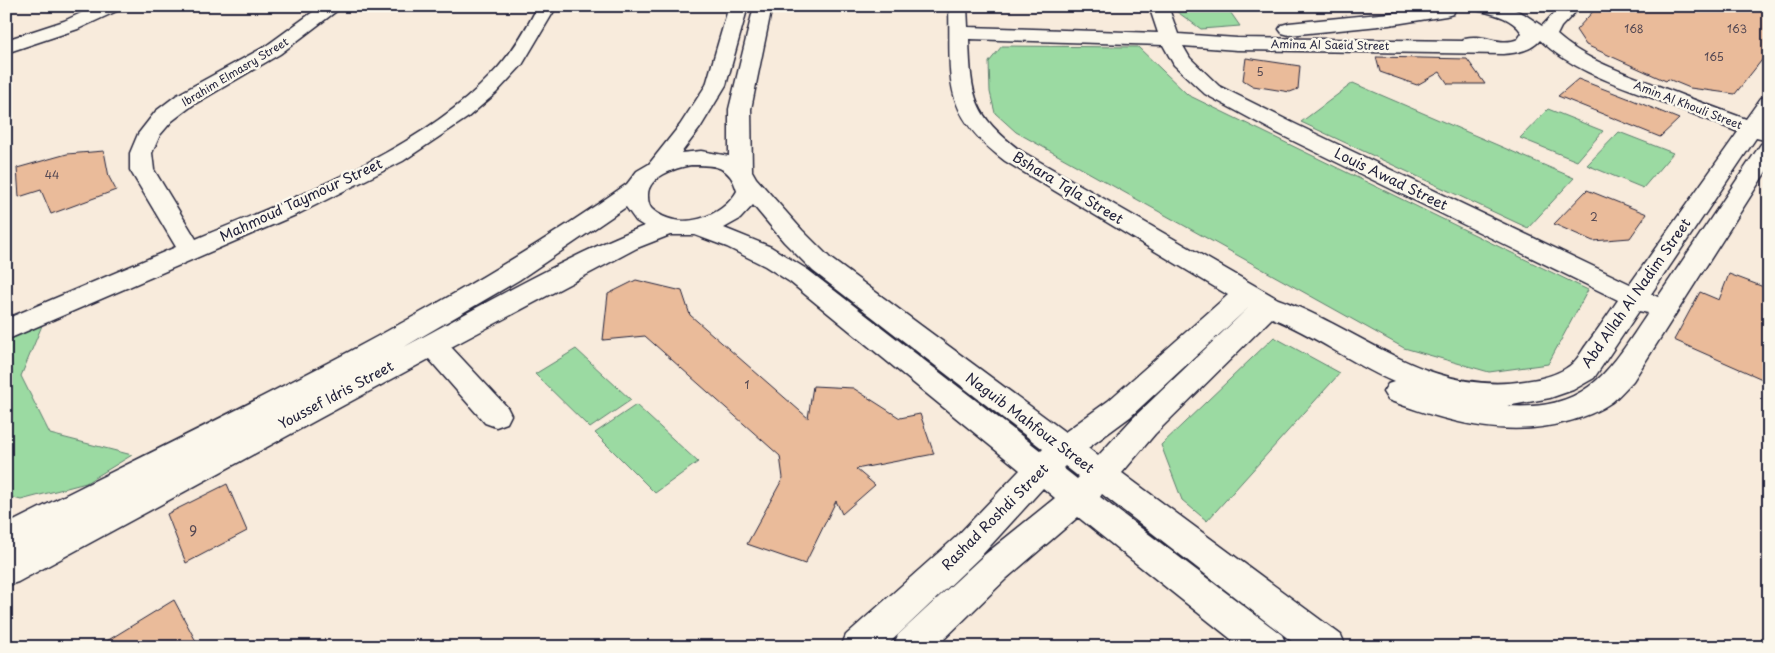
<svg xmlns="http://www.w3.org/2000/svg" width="1775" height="653" viewBox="0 0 1775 653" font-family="'Playpen Sans',sans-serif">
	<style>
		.green { fill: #9bdaa2; stroke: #5e7e6e }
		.building { fill: #eabb9a; stroke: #22223b }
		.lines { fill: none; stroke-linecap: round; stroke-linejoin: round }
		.minor-casing { stroke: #22223b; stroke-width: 3 }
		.minor { fill: #fbf7ec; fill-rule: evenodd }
		.labels { text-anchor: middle; stroke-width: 5; stroke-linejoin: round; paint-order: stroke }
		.number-label { font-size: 11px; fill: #544853 }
		.far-street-label { font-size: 11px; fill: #22223b; stroke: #fbf7ec }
		.street-label { font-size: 14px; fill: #22223b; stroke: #fbf7ec }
		.near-number-label { font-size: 14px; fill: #544853 }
	</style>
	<rect width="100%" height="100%" fill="#f8ebdc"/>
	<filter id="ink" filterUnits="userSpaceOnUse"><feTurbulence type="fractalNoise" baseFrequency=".02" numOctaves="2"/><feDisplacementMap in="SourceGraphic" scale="10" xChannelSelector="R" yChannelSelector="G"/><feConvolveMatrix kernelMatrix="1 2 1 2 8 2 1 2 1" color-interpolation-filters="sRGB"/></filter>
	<g filter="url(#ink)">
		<path class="green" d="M1174 6H1226L1240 26 1201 29 1176 11Z
			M1002 46 1138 47 1188 95 1588 290 1548 364 1489 372 1404 348 1016 132 995 113 990 92 989 62Z
			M1353 83 1574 178 1528 228 1301 122Z
			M1548 109 1603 131 1577 161 1520 138Z
			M1619 132 1673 153 1643 188 1587 165Z
			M43 323 21 376 50 434 132 455 86 483 21 500 6 496V339Z
			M1274 337 1340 373 1207 521 1182 500 1161 445Z
			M576 349 631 400 590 428 535 374Z
			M636 405 698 462 655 493 595 433Z"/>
		<path class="building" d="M1598 6H1769V51L1735 94 1690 88 1668 79 1666 81 1586 45 1576 30Z
			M1376 57 1467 59 1485 84H1448L1440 72 1417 85 1380 72Z
			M1246 58 1300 66 1298 89 1290 92 1253 86 1243 80Z
			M1578 79 1630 99 1679 119 1660 137 1558 96Z
			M104 151 109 177 116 190 51 214 41 190 19 197 17 168 67 154Z
			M1587 190 1647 214 1630 238 1593 241 1554 224Z
			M1729 274 1769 289V382L1674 340 1700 292 1719 300Z
			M636 280 682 291 690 315 808 418 813 386 853 388 900 418 920 414 934 454 856 469 875 485 842 514 836 501 805 564 747 544 783 478 780 456 645 336 603 340 608 294Z
			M227 484 247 531 186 563 167 514Z
			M174 600 199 647H97Z"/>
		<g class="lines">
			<defs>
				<path id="minor" d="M96 6H121L119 10 78 29 6 53V40L64 21Z
					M321 6H343L280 54 193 105 172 121 160 135 152 153 154 170 196 239C292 199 419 151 491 75 511 55 525 31 538 6H557L522 65 496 93 467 118 403 161 298 214 6 340V319L176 247 130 170V153L138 134 156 111 177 95 266 46Z
					M729 6H748L726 85 700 128 681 153 701 151 729 156V109L754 6H772L751 109 752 171 756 178 802 230 831 259 1065 432 1108 401 1228 295 1005 161C940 111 951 80 949 6H967L968 27 1158 33 1149 6H1168L1178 34 1237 38 1463 41 1465 38C1483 33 1500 47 1518 39L1522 33C1512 17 1493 14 1476 10L1474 6H1507L1524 14 1542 26 1561 6H1581L1561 27 1557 35C1585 60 1622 72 1656 85 1686 97 1716 108 1746 119L1761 98 1769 97V119L1764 126 1769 128V141L1756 138 1651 294 1658 297 1761 144 1769 142V167L1633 381C1626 388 1619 396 1612 402 1598 412 1582 418 1566 422 1505 439 1445 421 1388 400L1383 392 1388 384 1394 382C1352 364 1315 335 1272 318L1155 434 1122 473 1341 635 1346 647H1299L1102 494 1100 497 1282 635 1287 647H1241L1078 517 1007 578 936 647H893L898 635 983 556 1055 498 1043 488 980 557 885 647H841L846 635 956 537 1020 470 790 282 765 266 727 247 695 235H670L637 248 451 347 507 407 511 415 507 423 496 427 485 423 429 359 18 582 6 586V525C217 418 434 320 627 184L637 171 649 164 680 125 706 85ZM969 39 1163 45 1174 65 1205 94 1277 133 1618 300C1608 315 1598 329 1587 344 1583 349 1579 357 1574 362 1562 374 1541 379 1525 381 1429 397 1362 329 1278 299L1021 151C973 115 971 97 969 39ZM1540 40C1570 68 1607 81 1645 95 1676 107 1707 119 1738 132L1630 284 1293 123 1219 86 1190 58 1183 46 1237 50 1503 54C1516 53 1531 51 1540 40ZM691 165C714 165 730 165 737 191 722 218 679 232 653 210 649 207 648 201 648 196 647 177 675 168 691 165ZM753 205 784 242 813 271 1043 449 1041 451 808 270 771 247 724 228 740 219ZM626 207 636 221 644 226C563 258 481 306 404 347L519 280ZM1249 307 1133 418 1098 456 1088 448 1130 417ZM1639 311 1648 313C1608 373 1587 411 1507 406L1550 398 1573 390 1594 378ZM1065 466 1079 477 1077 479 1063 468Z
					M1434 6H1453L1455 10 1453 14 1446 16 1389 25 1289 35 1282 33 1279 29 1282 25 1289 23 1389 13Z"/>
			</defs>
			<use href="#minor" class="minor-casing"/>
			<use href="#minor" class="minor"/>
		</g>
	</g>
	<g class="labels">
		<g class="number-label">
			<text x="1634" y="33">168</text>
			<text x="1737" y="33">163</text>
			<text x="1714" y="61">165</text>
			<text x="1260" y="76">5</text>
			<text x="52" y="179">44</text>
			<text x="1594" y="221">2</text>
			<text x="747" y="389">1</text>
		</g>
		<g class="far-street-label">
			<text transform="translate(1330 45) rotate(1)" y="4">Amina Al Saeid Street</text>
			<text transform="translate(235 72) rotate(-31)" y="4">Ibrahim Elmasry Street</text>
			<text transform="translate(1688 105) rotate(21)" y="4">Amin Al Khouli Street</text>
		</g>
		<g class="street-label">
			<text transform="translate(1391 179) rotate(26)" y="5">Louis Awad Street</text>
			<text transform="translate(1068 188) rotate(31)" y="5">Bshara Tqla Street</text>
			<text transform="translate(301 200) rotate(-25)" y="5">Mahmoud Taymour Street</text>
			<text transform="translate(1636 293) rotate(-55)" y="5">Abd Allah Al Nadim Street</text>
			<text transform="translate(336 395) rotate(-28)" y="5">Youssef Idris Street</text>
			<text transform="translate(1030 423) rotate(37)" y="5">Naguib Mahfouz Street</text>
			<text transform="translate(995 517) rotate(-45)" y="5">Rashad Roshdi Street</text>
		</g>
		<g class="near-number-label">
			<text x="193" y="536">9</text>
		</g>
	</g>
	<rect width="1775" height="653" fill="none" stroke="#fbf7ec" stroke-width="25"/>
	<rect x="12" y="12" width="1750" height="628" fill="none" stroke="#22223b" stroke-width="2" filter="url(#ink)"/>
</svg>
